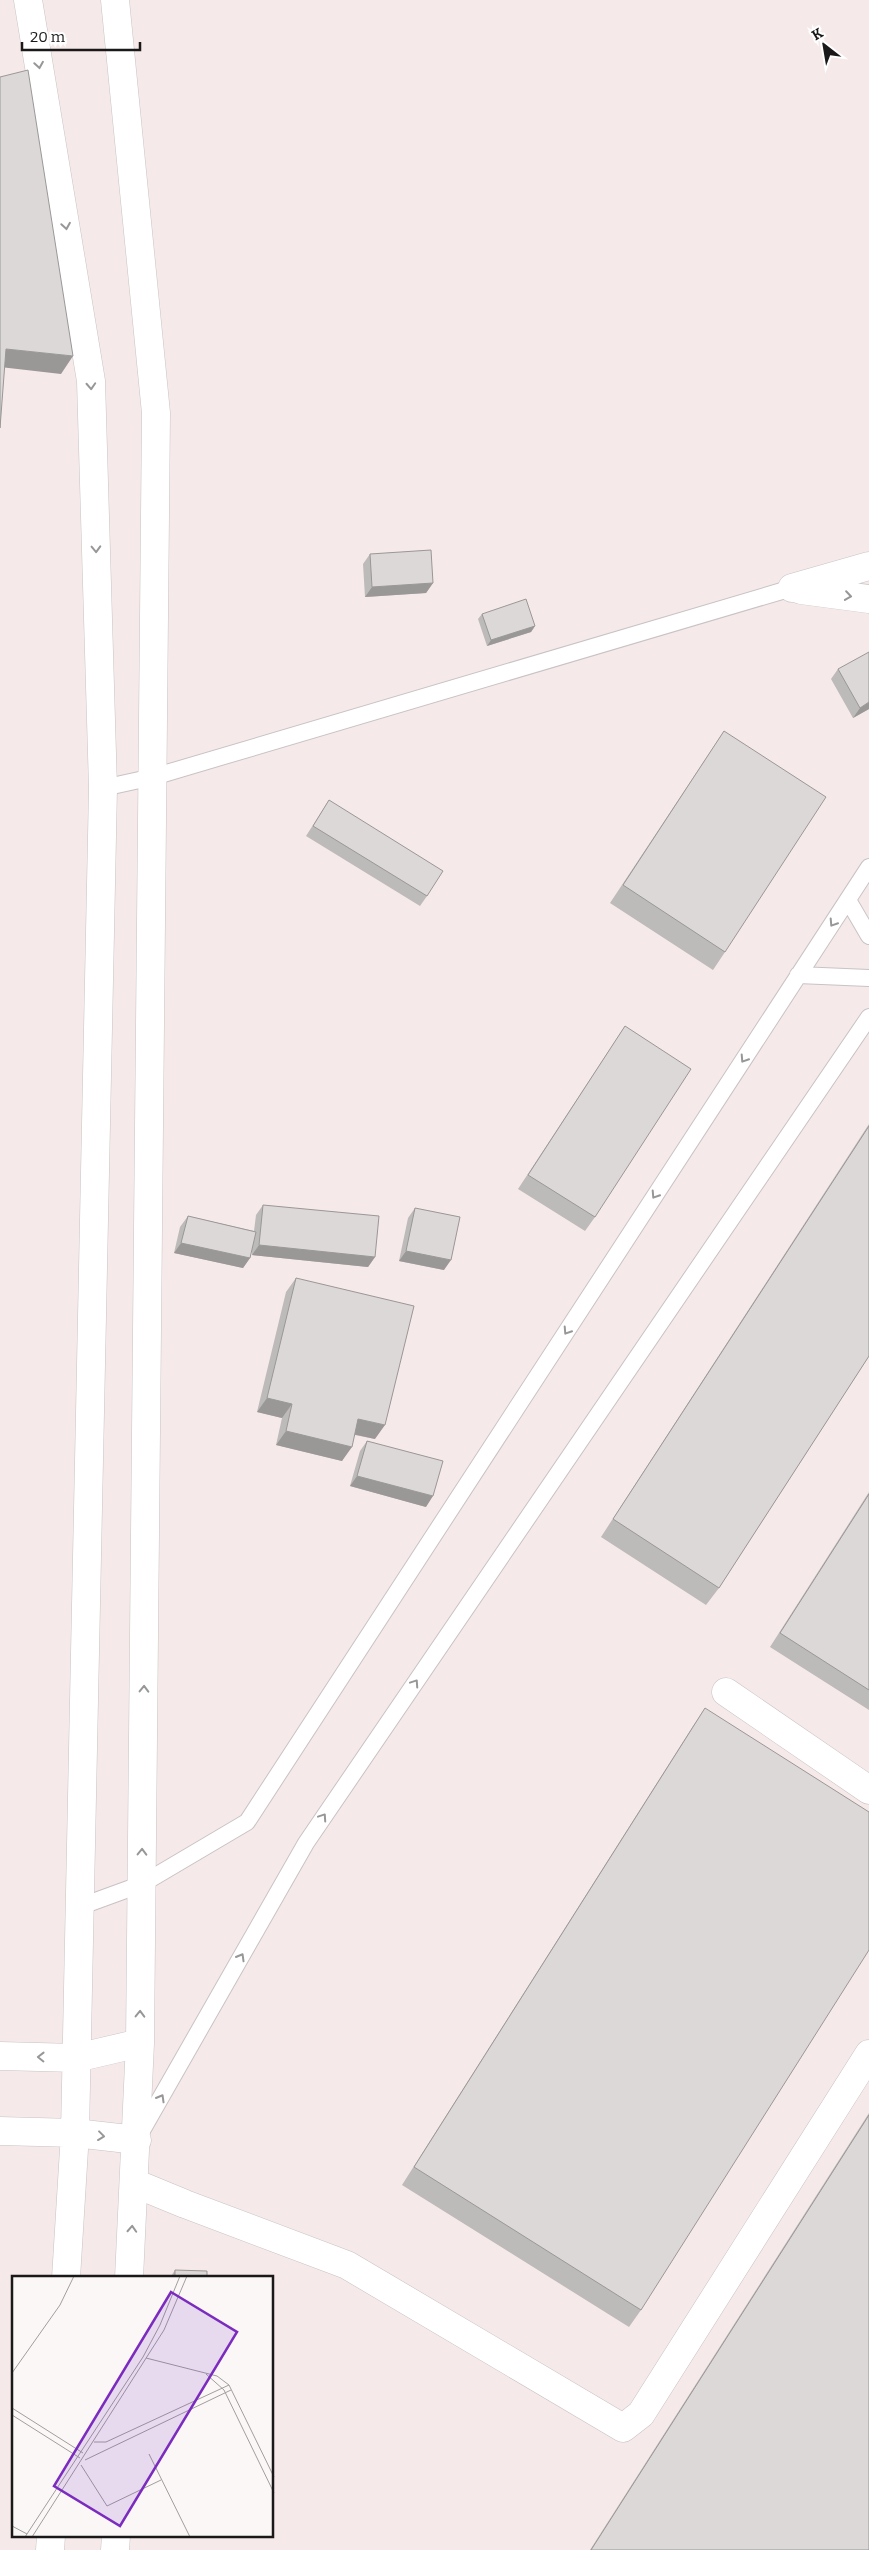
<svg xmlns="http://www.w3.org/2000/svg" width="869" height="2550" viewBox="0 0 869 2550" font-family="Bitter,serif">
	<style>
		.built { fill: #f6e9e9; fill-rule: evenodd }
		.lines { fill: none; stroke-linecap: round; stroke-linejoin: round }
		.lane-casing { stroke: #c8c3c4; stroke-width: 18 }
		.street-casing { stroke: #c8c3c4; stroke-width: 29 }
		.secondary-casing { stroke: #c8c3c4; stroke-width: 29 }
		.lane { stroke: #fff; stroke-width: 16 }
		.street { stroke: #fff; stroke-width: 28 }
		.secondary { stroke: #fff; stroke-width: 28 }
		.wall { fill: #bdbaba }
		.shaded-wall { fill: #9a9797 }
		.building { fill: #dcd8d8; stroke: #9a9797 }
		.oneway { stroke: #989797 }
		.inset-road { fill: none; stroke: #a19e9e; stroke-width: 1 }
		.view { fill: #7b2cbf; fill-opacity: 0.15; stroke: #7b2cbf; stroke-width: 2.5 }
		.inset-edge { fill: none; stroke: #1a1818; stroke-width: 2.5 }
	</style>
	<rect width="100%" height="100%" fill="#fbf7f7"/>
	<path class="built" d="M0 0H869V2550H0ZM14 2278H272V2536H14Z"/>
	<g class="lines">
		<defs>
			<path id="lane" d="M103 788 153 777 792 588
				M848 900 869 936
				M798 975 869 978
				M79 1907 142 1884 247 1822 869 867
				M140 2134 306 1843 869 1017"/>
			<path id="street" d="M726 1692 869 1790
				M134 2183 185 2204 347 2265 623 2428 641 2414 869 2054"/>
			<path id="secondary" d="M28 0 91 381 103 788 75 2133 66 2278
				M115 0 156 413 140 2043 129 2278
				M792 588 869 566
				M801 590 869 599
				M0 2056 76 2058 140 2043
				M0 2131 75 2133 137 2140
				M50 2550 51 2536
				M115 2550 116 2536"/>
		</defs>
		<use href="#lane" class="lane-casing"/>
		<use href="#street" class="street-casing"/>
		<use href="#secondary" class="secondary-casing"/>
		<use href="#lane" class="lane"/>
		<use href="#street" class="street"/>
		<use href="#secondary" class="secondary"/>
	</g>
	<path class="wall" d="M370 554 433 583 426 593 365 597 363 564Z
		M482 614 535 626 531 632 487 646 478 619Z
		M838 669 869 709 853 718 831 679Z
		M724 731 725 952 713 970 610 903Z
		M329 800 427 896 420 906 306 836Z
		M625 1026 595 1217 585 1231 518 1189Z
		M869 1124V1356L719 1588 706 1605 601 1537Z
		M263 1205 375 1257 368 1267 252 1255V1248L250 1258 243 1268 174 1253 180 1227 188 1216 254 1231 256 1215Z
		M415 1208 444 1270 399 1261 408 1218Z
		M296 1278 375 1439 355 1435 342 1461 276 1445 282 1418 257 1412 286 1292Z
		M367 1441 426 1507 350 1486 360 1451Z
		M869 1492V1710L770 1647Z
		M705 1708 641 2310 629 2327 402 2185 693 1726Z
		M869 2113V2550H590Z
		M175 2270 207 2278H170Z"/>
	<path class="shaded-wall" d="M6 349 73 356 61 374 0 367Z
		M433 583 426 593 365 597 372 587Z
		M535 626 531 632 487 646 491 640Z
		M869 702V709L853 718 860 708Z
		M181 1243 250 1258 243 1268 174 1253Z
		M259 1245 375 1257 368 1267 252 1255Z
		M406 1251 451 1260 444 1270 399 1261Z
		M267 1398 292 1404 282 1418 257 1412Z
		M358 1419 385 1425 375 1439 348 1433Z
		M286 1431 352 1447 342 1461 276 1445Z
		M357 1476 433 1496 426 1507 350 1486Z"/>
	<path class="building" d="M28 70 73 356 6 349 0 428V77Z
		M431 550 433 583 372 587 370 554Z
		M526 599 535 626 491 640 482 614Z
		M869 652V702L860 708 838 669Z
		M724 731 826 797 725 952 623 885Z
		M329 800 443 871 427 896 313 826Z
		M625 1026 691 1069 595 1217 528 1175Z
		M869 1126V1356L719 1588 613 1519Z
		M263 1205 379 1216 375 1257 259 1245Z
		M415 1208 460 1217 451 1260 406 1251Z
		M188 1216 256 1232 250 1258 181 1243Z
		M296 1278 414 1306 385 1425 358 1419 352 1447 286 1431 292 1404 267 1398Z
		M367 1441 443 1461 433 1496 357 1476Z
		M869 1494V1690L780 1633Z
		M705 1708 869 1812V1950L641 2310 414 2167Z
		M869 2115V2550H591Z
		M175 2270 207 2271V2278H175Z"/>
	<defs><path id="oneway-chevron" d="M-2-3.5L2.5 0L-2 3.5" fill="none" stroke-width="1.6" stroke-linecap="round" stroke-linejoin="round" transform="scale(1.25)"/></defs>
	<g class="oneway">
		<use href="#oneway-chevron" transform="translate(39 65) rotate(81)"/>
		<use href="#oneway-chevron" transform="translate(66 226) rotate(81)"/>
		<use href="#oneway-chevron" transform="translate(91 386) rotate(87)"/>
		<use href="#oneway-chevron" transform="translate(96 549) rotate(88)"/>
		<use href="#oneway-chevron" transform="translate(848 596) rotate(8)"/>
		<use href="#oneway-chevron" transform="translate(833 923) rotate(123)"/>
		<use href="#oneway-chevron" transform="translate(744 1059) rotate(123)"/>
		<use href="#oneway-chevron" transform="translate(655 1195) rotate(123)"/>
		<use href="#oneway-chevron" transform="translate(567 1331) rotate(123)"/>
		<use href="#oneway-chevron" transform="translate(415 1683) rotate(-56)"/>
		<use href="#oneway-chevron" transform="translate(144 1689) rotate(-89)"/>
		<use href="#oneway-chevron" transform="translate(323 1817) rotate(-56)"/>
		<use href="#oneway-chevron" transform="translate(142 1852) rotate(-89)"/>
		<use href="#oneway-chevron" transform="translate(241 1957) rotate(-60)"/>
		<use href="#oneway-chevron" transform="translate(140 2014) rotate(-89)"/>
		<use href="#oneway-chevron" transform="translate(41 2057) rotate(-179)"/>
		<use href="#oneway-chevron" transform="translate(161 2098) rotate(-60)"/>
		<use href="#oneway-chevron" transform="translate(101 2136) rotate(7)"/>
		<use href="#oneway-chevron" transform="translate(132 2229) rotate(-87)"/>
	</g>
	<g transform="translate(12 2276)">
		<rect width="261" height="261" fill="#fbf7f7"/>
		<path class="inset-road" d="M134 82 205 100 217 109 262 201M0 97 48 29 62 0M194 98 212 114 262 217M0 132 71 177M0 139 68 182M82 166H94L217 109M137 178 178 261M73 184 219 114M69 189 95 230 149 204M0 250 15 258M13 261 131 81 148 49 168 0M20 261 152 54 175 0"/>
		<path class="view" d="M159 16 225 56 108 250 42 210Z"/>
		<rect width="261" height="261" class="inset-edge"/>
	</g>
	<g transform="translate(824 45) rotate(329)" stroke="#ffffff" stroke-width="4" paint-order="stroke">
	<path d="M0-4L9 19L0 12L-9 19Z" fill="#1a1818"/>
	<text y="-8" font-size="14" font-weight="bold" text-anchor="middle" fill="#1a1818">K</text>
	</g>
	<path d="M22 42v8h118v-8" fill="none" stroke="#1a1818" stroke-width="2.5"/>
	<text x="30" y="42" font-size="15" fill="#1a1818" stroke="#ffffff" stroke-width="4" paint-order="stroke">20 m</text>
</svg>
